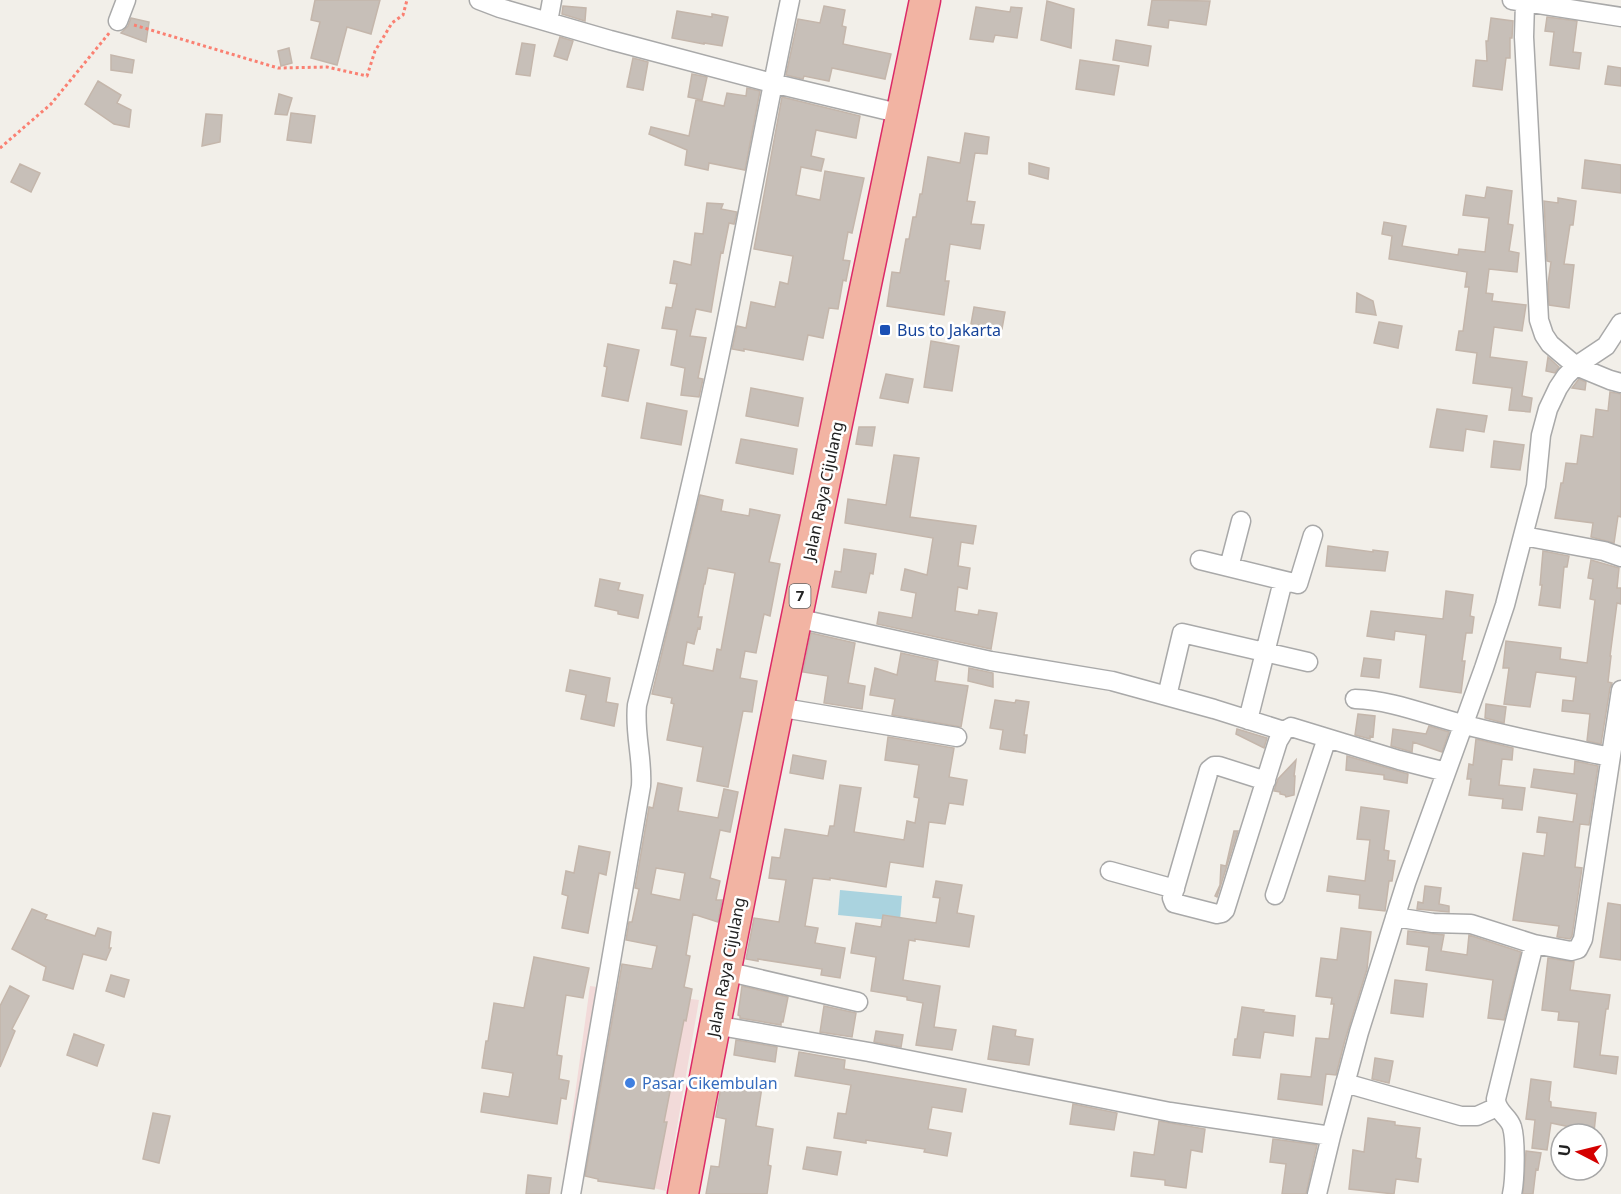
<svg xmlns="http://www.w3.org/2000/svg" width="1621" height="1194" viewBox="0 0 1621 1194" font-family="'Noto Sans',sans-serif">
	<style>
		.commercial { fill: #f2dad9 }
		.water { fill: #aad3df }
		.building { fill: #c7bfb8; stroke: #c4b6ab; stroke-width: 1.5; fill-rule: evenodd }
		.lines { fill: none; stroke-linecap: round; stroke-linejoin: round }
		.minor-casing { stroke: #a9a9a9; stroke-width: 21 }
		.trunk-casing { stroke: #dc2a67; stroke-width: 33 }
		.path { stroke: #fa8072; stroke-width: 3; stroke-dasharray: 3 3; stroke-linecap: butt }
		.minor { stroke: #fff; stroke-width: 18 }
		.trunk { stroke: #f2b4a3; stroke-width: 30 }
		.transit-dot { fill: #1a4fb4; stroke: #fff; stroke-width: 2 }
		.shop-dot { fill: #3f7fe0; stroke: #fff; stroke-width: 2 }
		.labels { text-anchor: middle; stroke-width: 5; stroke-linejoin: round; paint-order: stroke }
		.shield { fill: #fff; stroke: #646464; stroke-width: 1.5 }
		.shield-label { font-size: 15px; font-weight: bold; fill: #222 }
		.transit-label { font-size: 16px; fill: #164399; stroke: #fff; text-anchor: start }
		.street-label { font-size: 16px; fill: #222; stroke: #fff }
		.shop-label { font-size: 16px; fill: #366cbe; stroke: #fff; text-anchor: start }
	</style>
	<rect width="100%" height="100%" fill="#f2efe9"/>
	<path class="commercial" d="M590 986 699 1000 666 1191 565 1167Z"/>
	<path class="water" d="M840 890 902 896 900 921 838 915Z"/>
	<path class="building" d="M315 0H380L371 34 347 27 337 65 311 58 320 22 311 20Z
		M1152 0 1210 1 1206 25 1169 20 1168 28 1148 25Z
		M1047 1 1074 9 1071 48 1041 40Z
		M563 6 586 8 585 21 562 14Z
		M824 6 845 10 842 26 846 27 843 44 891 54 885 79 832 68 829 81 804 76 803 79 786 75 798 19 820 23Z
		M976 7 1010 12 1011 7 1022 8 1017 38 995 35 993 42 970 39Z
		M677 11 712 17V14L728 17 722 46 704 43V44L672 38Z
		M1547 17 1577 21 1573 52 1581 53 1579 69 1550 65 1554 32 1545 31Z
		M131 18 149 22 146 42 121 33 128 26Z
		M1491 18 1513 21 1512 38H1510V58H1506L1502 90 1473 86 1476 60 1487 61 1486 41H1488Z
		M560 37 573 41 567 60 554 56Z
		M1116 40 1151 46 1148 66 1113 60Z
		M522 43 535 45 530 76 516 74Z
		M289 48 292 63 281 66 278 51Z
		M111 55 134 60 132 73 111 70Z
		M633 58 648 62 643 90 627 87Z
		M1080 60 1119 66 1114 95 1076 89Z
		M1608 66 1621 68V86L1605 84Z
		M692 74 707 77 702 100 688 97Z
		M98 81 121 95 117 103 131 110 129 127 114 124 85 104Z
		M747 88 760 91 745 170 709 163 708 170 685 165 687 150 649 134 651 127 689 136 696 100 724 106 727 93 746 96Z
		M279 94 292 98 287 115 275 114Z
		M782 97 860 116 856 138 816 130 811 156 824 159 821 171 801 167 796 195 820 200 825 171 864 178 852 233 848 232 843 260 850 261 846 281 843 280 838 309 829 308 823 338 808 335 803 360 744 349V351L732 349 737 326 746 328 751 302 775 307 780 282 788 284 793 256 754 249Z
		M291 113 315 116 311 143 287 140Z
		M206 114 222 115 220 142 202 146Z
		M965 133 989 137 987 154 975 153 967 201 975 202 971 224 984 225 980 249 950 244 945 281H949L944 315 887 306 892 272 900 273 906 239H909L913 217H916L920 194H922L928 157 960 163Z
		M1585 160 1621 165V193L1582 188Z
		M1029 163 1049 168 1048 179 1029 174Z
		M20 164 40 173 31 192 11 182Z
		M1487 187 1512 191 1508 224 1513 225 1509 251 1519 253 1517 272 1489 269 1486 293 1493 294 1492 301 1526 305 1522 331 1494 327 1490 357 1527 362 1522 396 1532 398 1530 412 1509 410 1512 388 1473 383 1477 353 1456 350 1459 331H1463L1469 287H1465L1467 272 1389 259 1392 236 1382 234 1384 222 1406 226 1402 246 1458 255 1459 249 1485 252 1489 218 1463 215 1466 195 1485 198Z
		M1558 198 1576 201 1573 225H1570L1564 264 1574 265 1569 308 1549 305 1548 284 1551 262 1547 261 1544 201 1558 203Z
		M707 203 723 204 721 209 737 212 734 224 729 223 723 253 721 252 711 312 696 309 690 336 706 338 698 378 703 379 699 397 681 395 685 368 671 365 677 330 662 328 666 307 672 308 677 284 670 283 674 261 691 265 695 233 703 234Z
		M1357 293 1373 301 1376 315 1356 312Z
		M974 307 1005 312 1002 329 971 324Z
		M1379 322 1402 326 1398 348 1374 343Z
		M931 341 959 346 952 391 924 387Z
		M608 344 639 350 628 401 602 396 607 367 604 366Z
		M1548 357 1559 367 1555 373 1546 371Z
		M886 374 913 379 908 403 880 398Z
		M1579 379 1586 382 1585 390 1572 388Z
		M751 388 803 398 798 426 746 416Z
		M1610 392 1621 394V517L1618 516 1614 543 1591 537 1593 523 1555 518 1561 483H1563L1566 463 1577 464 1581 435 1593 437 1596 409 1608 411Z
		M647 403 687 411 681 445 641 438Z
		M1437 409 1487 416 1484 432 1466 429 1463 451 1430 447Z
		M859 427H875L872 446 856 444Z
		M741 439 797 449 793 474 736 463Z
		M1494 441 1524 445 1520 470 1491 467Z
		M894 455 919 458 910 517 976 526 973 544 961 542 958 566 970 568 967 589 958 587 955 611 978 615 979 610 997 613 991 649 877 624 879 612 912 618 916 593 901 590 905 569 927 575 933 538 845 523 848 499 886 505Z
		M700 495 723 500 721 511 749 516 750 509 780 515 769 562 780 564 770 616 764 614 756 653 745 651 740 678 757 681 752 712 743 711 728 787 697 781 703 747 667 740 674 704 671 703 672 698 652 694ZM708 568 735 573 721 650 717 649 713 671 683 665 687 642 694 644 698 628 700 629 702 617H698L704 584H705Z
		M1328 546 1373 552V550L1388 552 1385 571 1326 566Z
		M844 549 876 554 873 574 870 573 866 593 832 587 835 571 841 572Z
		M1543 551 1569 556 1567 567H1564L1560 608 1539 605 1542 585H1540Z
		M1591 560 1619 568 1617 588H1621V604L1617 603 1610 656H1611L1608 682 1612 683 1610 688 1601 744 1587 741 1590 714 1562 711 1563 700 1573 701 1576 677 1536 672 1530 707 1504 704 1509 668H1503L1506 641 1561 648 1560 659 1587 663 1595 600 1590 599 1593 579 1588 578Z
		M600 579 620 583 618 590 643 595 638 618 618 614V611L595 606Z
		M1446 591 1473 595 1470 616 1474 617 1472 633H1466L1462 661H1465L1461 693 1420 687 1426 635 1395 631 1394 640 1367 636 1371 611 1443 619Z
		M811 633 855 643 848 683 865 686 862 709 824 703 828 676 803 672Z
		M901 653 938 661 935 681 968 686 961 727 892 715 895 699 870 695 875 668 897 675Z
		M1364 658 1381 660 1379 678 1361 676Z
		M969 668 993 673V687L968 681Z
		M570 670 610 678 606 702 618 704 614 726 581 719 586 695 566 691Z
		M995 700 1015 703 1016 700 1029 702 1024 735H1027L1025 753 1000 749 1003 730 990 728Z
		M1486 704 1506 707 1504 723 1485 718Z
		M1358 714 1375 716 1373 737 1370 736V739L1355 735Z
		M1429 726 1449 732 1442 752 1413 742 1412 752 1391 746 1393 729 1426 734Z
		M1237 729 1267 738 1264 748 1236 734Z
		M888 737 954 748 949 777 967 780 963 805 949 803 945 824 929 822 923 867 890 862 886 887 830 878V880L813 878 805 926 818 928 815 943 845 948 840 978 821 975 822 969 758 959V961L746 959 754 918 779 922 786 880 769 878 772 857 780 858 785 829 828 836 830 826H834L840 785 861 788 854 832 904 840 907 821 915 823 919 798 914 797 919 765 885 760Z
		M1476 739 1513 748 1512 760 1502 759 1499 785 1525 788 1522 810 1502 808 1503 799 1469 795 1471 779H1467L1469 764 1473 765Z
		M793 755 826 761 823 779 790 773Z
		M1347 756 1408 774 1407 783 1384 779V775L1346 770Z
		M1296 760 1294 776H1295L1294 795 1286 797 1285 795 1280 794V792L1274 791 1278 779Z
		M1575 761 1598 766 1589 825 1580 824 1575 867 1582 868 1572 936 1570 939 1557 937 1559 926 1513 920 1523 853 1544 856 1547 833 1537 832 1539 817 1573 822 1577 794 1531 787 1534 769 1574 774Z
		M658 783 682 788 678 811 718 818 724 789 738 792 730 832 720 830 710 878 720 881 716 900H722L718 922 693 914 686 955 690 956 684 987 692 989 686 1021 684 1020 664 1122H667L654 1189 598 1181V1179L585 1176 622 964 652 969 657 946 626 940 629 922H632L639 889 635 888 649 807 653 808ZM656 868 685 873 680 900 651 894Z
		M1361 807 1389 811 1384 850 1389 851 1388 860 1395 861 1392 881H1389L1385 911 1359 908 1360 895 1327 891 1329 876 1365 881 1370 840 1357 839Z
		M1234 831H1238L1217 897 1215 896 1220 885 1221 865 1226 866Z
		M579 846 610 852 606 875 599 873 588 933 562 928 568 896 562 894 566 871 574 873Z
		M936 881 962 885 957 913 974 916 969 947 915 939V941L909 940 903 980 940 986 934 1027 956 1030 952 1050 916 1045 923 1003 907 1000V997L871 991 876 957 851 953 856 923 881 927 883 915 936 923 940 898 933 897Z
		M1425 886 1441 888 1439 904 1449 906V912L1417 909 1418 902 1423 903Z
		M1608 903 1621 905V960L1600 957Z
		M32 909 47 915 45 919 95 936 98 928 111 932 109 948H111L106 960 83 954 73 989 43 980 46 967 12 949Z
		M1341 928 1371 932 1367 969 1345 1040 1336 1075 1326 1074 1322 1105 1278 1099 1281 1074 1311 1077 1316 1038 1329 1039 1334 1004H1331L1332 998 1316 996 1321 958 1337 960Z
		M1408 931 1444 935 1441 951 1467 955 1469 935 1521 952 1504 1020 1488 1018 1493 980 1426 970 1429 947 1407 944Z
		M534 957 589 968 583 998 566 995 557 1055 562 1056 559 1079 569 1081 566 1099 561 1098 557 1124 481 1112 484 1093 509 1097 513 1073 482 1068 486 1041H488L494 1003 524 1008Z
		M1548 958 1574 962 1570 990 1610 995 1608 1009H1606L1600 1055 1618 1057 1616 1074 1574 1067 1579 1022 1558 1020 1559 1012 1542 1010Z
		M111 975 129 980 124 997 106 991Z
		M1395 980 1427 984 1423 1017 1391 1013Z
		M10 986 29 996 12 1029 15 1031 0 1067V1006Z
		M742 986 788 997 783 1022H781V1025L740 1018V1016L738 1015Z
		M824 1006 856 1013 852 1037 820 1032Z
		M1242 1007 1264 1010 1263 1012 1295 1016 1293 1036 1264 1032 1260 1058 1233 1055 1235 1039H1237Z
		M993 1026 1016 1030 1015 1036 1033 1039 1029 1065 988 1059Z
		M876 1031 903 1035 901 1047 874 1042Z
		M74 1034 104 1045 97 1066 67 1055Z
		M736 1040 777 1047 775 1062 734 1055Z
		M799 1052 845 1060 844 1069 966 1089 962 1112 932 1107 928 1129 951 1133 947 1156 924 1152 925 1149 866 1140V1143L834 1138 838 1113 846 1114 851 1085 795 1076Z
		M1375 1058 1393 1061 1389 1083 1372 1079Z
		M1531 1079 1551 1082 1549 1101 1551 1102V1107L1596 1113 1594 1132 1551 1123 1547 1150 1532 1148 1535 1120 1526 1119Z
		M722 1080 762 1087 756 1126 773 1129 768 1165 771 1166 767 1194H706L711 1166 719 1167 726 1119 716 1117Z
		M1073 1104 1117 1113 1114 1130 1070 1124Z
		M153 1113 170 1116 159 1163 143 1159Z
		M1368 1118 1395 1122V1125L1420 1128 1416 1158 1421 1159 1418 1182 1396 1179 1394 1194 1349 1189 1353 1150 1364 1152Z
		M1159 1121 1205 1129 1202 1152 1191 1150 1186 1188 1165 1185V1180L1131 1176 1134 1152 1154 1155Z
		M1273 1139 1317 1145 1306 1194H1282L1286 1164 1270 1162Z
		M807 1147 841 1152 837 1175 803 1169Z
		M1526 1151 1541 1153 1538 1170 1536 1169 1533 1194H1523Z
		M528 1175 551 1178 549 1194H526Z"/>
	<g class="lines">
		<defs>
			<path id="minor" d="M479 0 500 8 610 40 772 83 902 114
				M1512 0 1525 2 1524 37 1539 320 1544 335 1550 344 1576 366 1610 380 1621 383
				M1526 0 1525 2 1621 17
				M118 21 126 0
				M548 22 552 0
				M1524 536 1604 551 1621 557
				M1200 560 1298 584 1313 535
				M1229 567 1241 521
				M796 618 991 661 1112 681 1214 709 1284 731
				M1167 696 1182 633 1308 662
				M1355 699C1391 700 1427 715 1462 724 1510 737 1560 746 1610 757
				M777 707 957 737
				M1248 720 1283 581
				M1266 781 1219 766H1214L1209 770 1172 898 1174 903 1217 914 1222 913 1225 910 1278 741 1284 731 1291 727 1399 760 1446 772
				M1110 871 1175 889
				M1275 895 1327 738
				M1395 917 1433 923 1471 924 1534 944 1571 951 1578 949 1583 939 1621 690
				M725 971 858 1002
				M714 1025 869 1052 1170 1112 1331 1136
				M1345 1083 1461 1116H1477L1497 1107
				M571 1194 641 786C643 759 634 733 637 705 669 581 699 456 725 329 747 220 767 109 790 0
				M1317 1194 1331 1136 1359 1032 1406 883 1484 668 1505 605 1536 486 1541 435 1548 409 1558 388 1566 376 1576 366 1606 346 1621 323
				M1512 1194C1515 1181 1516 1140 1512 1127 1509 1116 1496 1112 1496 1099L1534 944"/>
			<path id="trunk" d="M683 1194C757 795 843 398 925 0"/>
		</defs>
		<use href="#minor" class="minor-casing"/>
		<use href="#trunk" class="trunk-casing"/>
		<path class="path" d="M134 25 278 68 327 67 367 76 375 51 392 23 403 15 407 0
			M0 148 51 104 110 32"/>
		<use href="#minor" class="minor"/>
		<use href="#trunk" class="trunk"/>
	</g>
	<rect class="transit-dot" x="879" y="324" width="12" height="12" rx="3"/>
	<circle class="shop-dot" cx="630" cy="1083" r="6"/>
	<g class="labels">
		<rect class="shield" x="789.5" y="584" width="21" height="24" rx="4.5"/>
		<g class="shield-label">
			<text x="800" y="601">7</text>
		</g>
		<g class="transit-label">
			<text x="897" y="336">Bus to Jakarta</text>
		</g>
		<g class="street-label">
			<text transform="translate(823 491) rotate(-78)" y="6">Jalan Raya Cijulang</text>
			<text transform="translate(726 967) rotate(-79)" y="6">Jalan Raya Cijulang</text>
		</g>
		<g class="shop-label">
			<text x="642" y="1089">Pasar Cikembulan</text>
		</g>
	</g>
	<g transform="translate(1579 1152) rotate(277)"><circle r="28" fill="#ffffff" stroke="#a7a7a7" stroke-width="1.5"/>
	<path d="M0-4.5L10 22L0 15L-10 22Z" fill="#d40000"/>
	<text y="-9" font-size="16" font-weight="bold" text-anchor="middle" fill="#222222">U</text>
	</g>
</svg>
